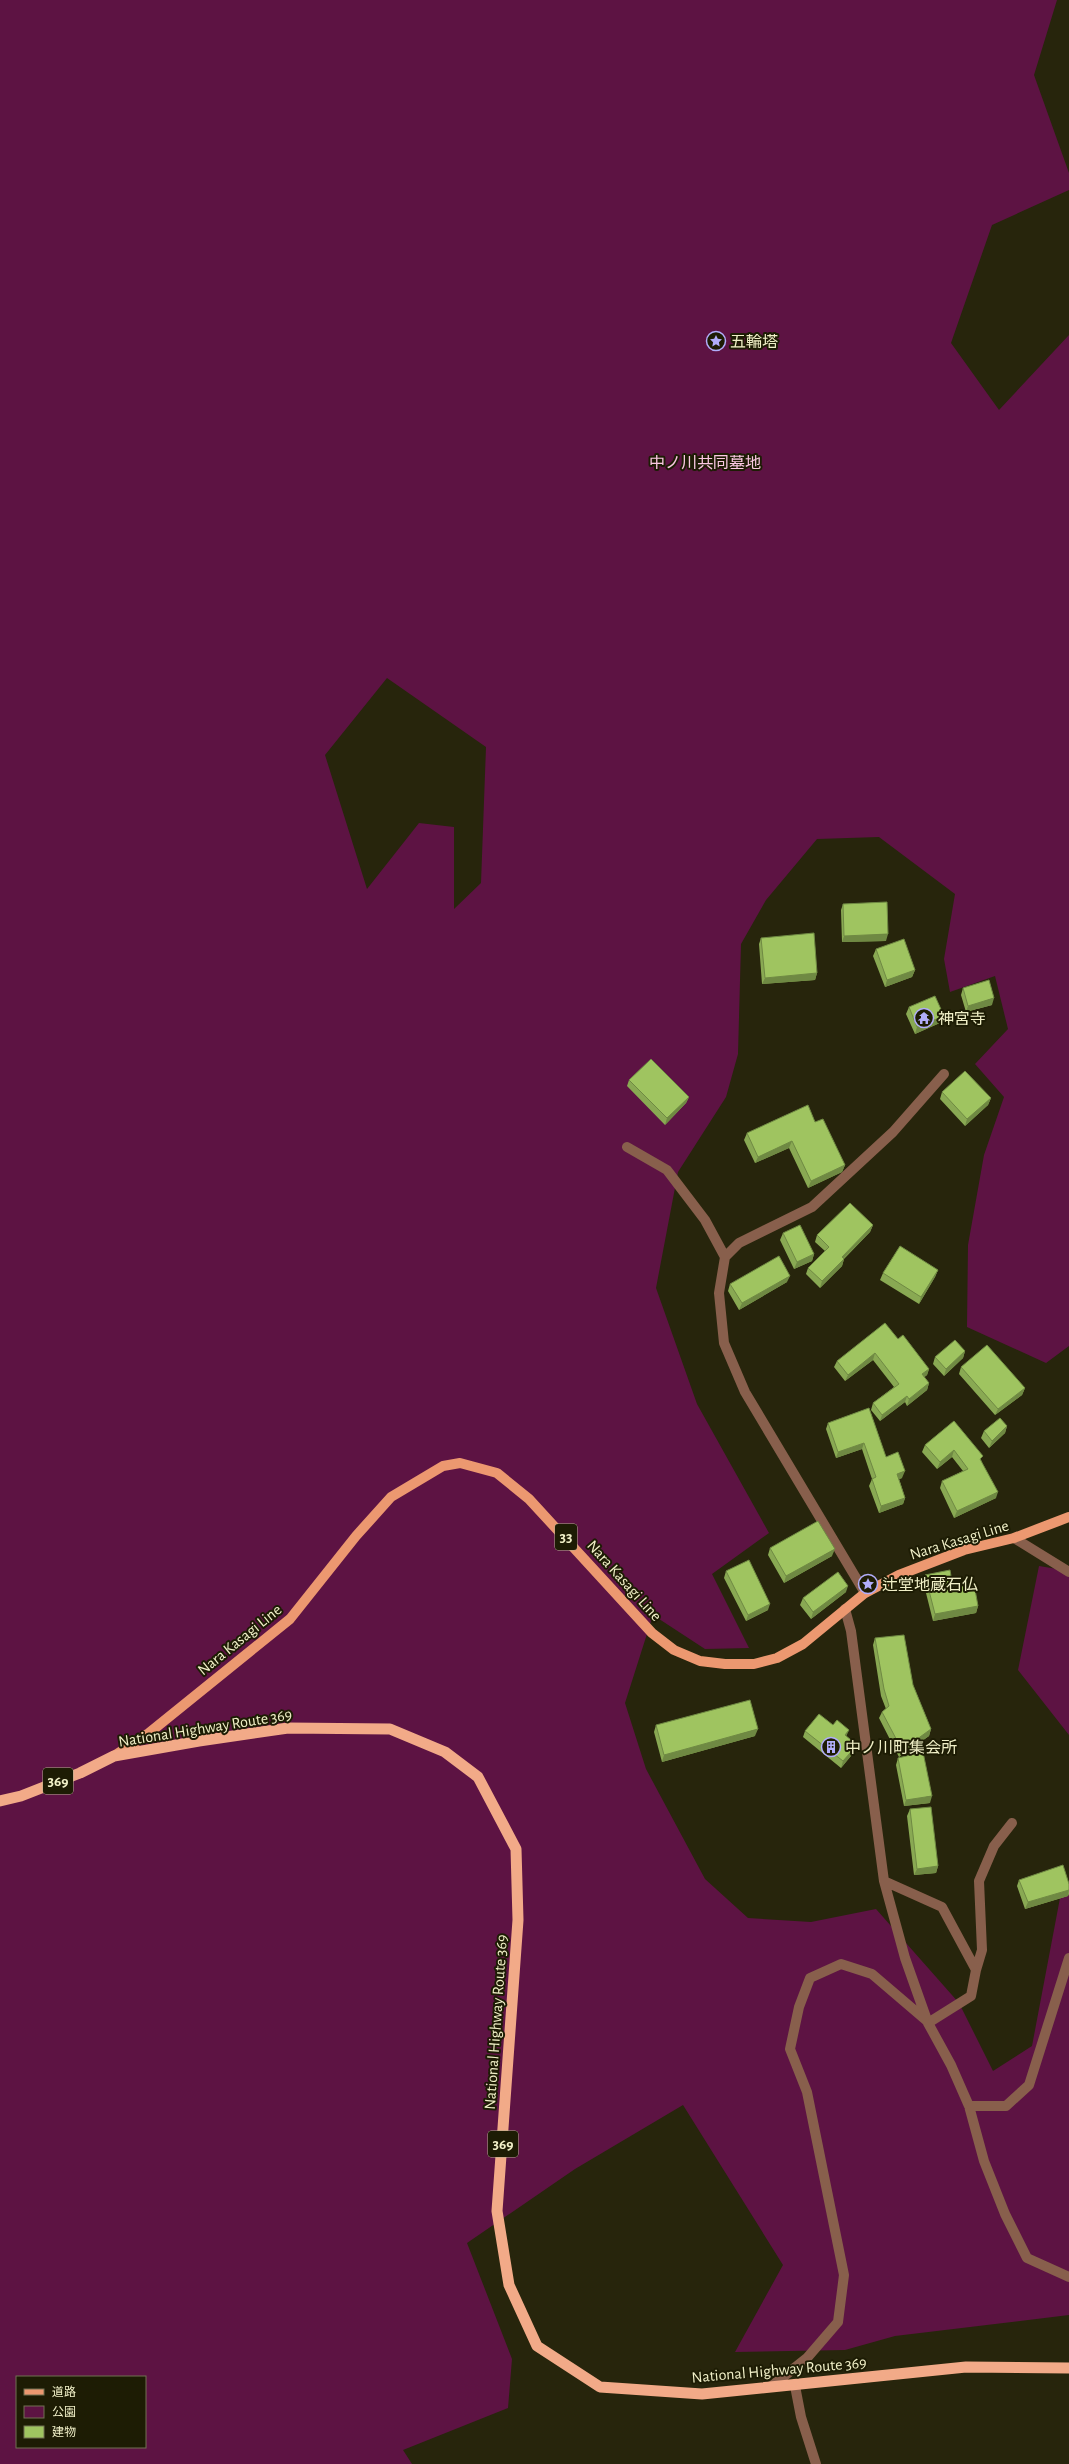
<svg xmlns="http://www.w3.org/2000/svg" width="1069" height="2464" viewBox="0 0 1069 2464" font-family="'Alegreya Sans','Noto Sans JP',sans-serif">
	<style>
		.green { fill: #5d1343; fill-rule: evenodd }
		.lines { fill: none; stroke-linecap: round; stroke-linejoin: round }
		.minor { stroke: #885f4c; stroke-width: 10 }
		.primary { stroke: #ec9870; stroke-width: 10 }
		.trunk { stroke: #f2aa88; stroke-width: 11 }
		.wall { fill: #89a953 }
		.shaded-wall { fill: #6f8943 }
		.building { fill: #9fc460; stroke: #6f8943 }
		.labels { text-anchor: middle; stroke-width: 4; stroke-linejoin: round; paint-order: stroke }
		.shield { fill: #1d1c04; stroke: #b1b08d; stroke-width: 1 }
		.shield-label { font-size: 15px; font-weight: bold; fill: #f1f0c8 }
		.poi-label { font-size: 16px; fill: #f1f0c8; stroke: #1d1c04; text-anchor: start }
		.park-label { font-size: 16px; fill: #fac7e2; stroke: #1d1c04 }
		.street-label { font-size: 16px; fill: #f1f0c8; stroke: #1d1c04 }
	</style>
	<rect width="100%" height="100%" fill="#27250c"/>
	<path class="green" d="M0 0H1057L1034 75 1069 173V190L992 225 951 343 999 410 1069 335V1346L1046 1363 967 1327 968 1245 984 1155 1004 1097 975 1064 1008 1029 995 976 950 992 944 959 955 894 879 837 817 839 766 900 741 944 738 1054 726 1097 678 1172 656 1288 697 1404 769 1533 712 1574 749 1648 705 1649 653 1615 625 1703 646 1769 705 1879 748 1918 811 1922 876 1909 959 2003 993 2071 1032 2046 1060 1898 1069 1888V2315L895 2336 845 2350 735 2352 783 2265 683 2105 575 2169 467 2243 512 2359 508 2408 403 2450 412 2464H0ZM387 678 486 747 481 883 454 909V827L419 823 367 889 325 755ZM17 2377H145V2447H17Z
		M1039 1566 1069 1571V1735L1018 1670Z"/>
	<g class="lines">
		<path class="minor" d="M627 1147 667 1170 705 1220 725 1257
			M1014 1538 1069 1572
			M865 1593 745 1392 724 1343 719 1293 725 1257 739 1243 812 1207 893 1132 944 1074
			M845 1609 851 1631 884 1881 905 1958 928 2023 951 2065 969 2106 984 2161 1005 2214 1027 2258 1069 2277
			M884 1881 942 1907 976 1970 971 1996 928 2023
			M976 1970 982 1950 979 1881 994 1846 1012 1823
			M969 2106H1006L1029 2085 1069 1958
			M773 2385 807 2358 838 2322 844 2275 807 2092 790 2049 799 2007 810 1978 841 1964 872 1974 927 2021
			M795 2386 801 2417 816 2464"/>
		<path class="primary" d="M114 1756 149 1733 290 1619 356 1536 391 1497 443 1466 460 1463 497 1473 529 1499 652 1633 674 1650 700 1661 725 1664H754L777 1658 803 1644 865 1593 899 1575 964 1550 1014 1538 1069 1517"/>
		<path class="trunk" d="M0 1801 21 1796 80 1773 114 1756 199 1741 288 1728 390 1729 445 1752 478 1777 516 1849 518 1920 497 2211 509 2285 537 2346 600 2387 702 2394 966 2367 1069 2368"/>
	</g>
	<path class="wall" d="M843 904 886 941 842 942 841 910Z
		M761 938 817 973 815 980 762 984 759 944Z
		M876 949 915 970 912 977 885 987 873 956Z
		M963 988 992 1005 966 1012 961 995Z
		M909 1007 942 1022 915 1034 906 1014Z
		M629 1080 689 1097 686 1103 665 1125 627 1086Z
		M942 1092 991 1098 988 1105 965 1126 940 1099Z
		M815 1122 845 1165 842 1172 808 1188 789 1148 755 1163 744 1140 747 1133Z
		M873 1225 870 1232 844 1259 842 1266 820 1288 806 1274 808 1268 825 1251 815 1242 817 1235Z
		M783 1233 814 1254 812 1261 794 1269 780 1240Z
		M938 1270 935 1277 919 1304 880 1280 883 1273Z
		M787 1282 739 1310 728 1291 730 1284Z
		M898 1339 929 1369 927 1375 924 1377 929 1383 927 1390 907 1406 905 1402 880 1421 871 1410 873 1403 894 1387 873 1360 845 1381 834 1367 837 1361Z
		M965 1351 963 1358 944 1376 933 1364 935 1357Z
		M961 1367 1025 1388 1022 1395 995 1415 959 1374Z
		M869 1408 886 1457 902 1478 899 1479 905 1498 903 1504 879 1513 869 1486 872 1479 862 1449 836 1458 826 1429 828 1423Z
		M954 1421 981 1460 996 1498 954 1518 940 1488 942 1481 963 1471 952 1457 937 1469 922 1452 925 1445Z
		M1007 1426 1005 1433 989 1448 981 1438 984 1431Z
		M770 1548 832 1556 784 1583 768 1555Z
		M726 1571 768 1610 746 1621 724 1578Z
		M925 1575 953 1588 978 1606 976 1613 933 1621 923 1581Z
		M846 1592 811 1619 800 1605 803 1598Z
		M875 1638 913 1685 931 1729 929 1736 899 1757 879 1718 882 1712 886 1709 881 1696 873 1645Z
		M656 1725 755 1736 662 1762 654 1732Z
		M805 1731 847 1737 855 1751 841 1768 803 1737Z
		M898 1758 930 1803 904 1806 896 1765Z
		M910 1809 938 1866 936 1873 914 1875 907 1816Z
		M1019 1880 1069 1884V1894L1068 1896 1025 1909 1017 1886Z"/>
	<path class="shaded-wall" d="M888 934 886 941 842 942 844 936Z
		M915 970 912 977 885 987 887 980Z
		M817 973 815 980 762 984 765 978Z
		M994 998 992 1005 966 1012 968 1006Z
		M944 1016 942 1022 915 1034 917 1027Z
		M689 1097 686 1103 665 1125 667 1118Z
		M991 1098 988 1105 965 1126 967 1119Z
		M792 1141 789 1148 755 1163 758 1157Z
		M845 1165 842 1172 808 1188 811 1181Z
		M873 1225 870 1232 839 1263 842 1257Z
		M814 1254 812 1261 794 1269 797 1262Z
		M844 1259 842 1266 820 1288 822 1281Z
		M938 1270 935 1277 919 1304 921 1297Z
		M790 1276 787 1282 739 1310 742 1303Z
		M965 1351 963 1358 944 1376 946 1369Z
		M875 1353 873 1360 845 1381 848 1375Z
		M929 1369 927 1375 920 1381 922 1374Z
		M929 1383 927 1390 907 1406 909 1399Z
		M1025 1388 1022 1395 995 1415 998 1409Z
		M907 1396 905 1402 880 1421 882 1415Z
		M1007 1426 1005 1433 989 1448 992 1441Z
		M864 1443 862 1449 836 1458 838 1452Z
		M954 1450 952 1457 937 1469 940 1462Z
		M905 1471 902 1478 895 1481 897 1474Z
		M998 1492 996 1498 954 1518 957 1511Z
		M905 1498 903 1504 879 1513 881 1506Z
		M835 1549 832 1556 784 1583 786 1576Z
		M848 1586 846 1592 811 1619 813 1612Z
		M770 1604 768 1610 746 1621 748 1615Z
		M978 1606 976 1613 933 1621 935 1614Z
		M758 1729 755 1736 662 1762 664 1755Z
		M931 1729 929 1736 899 1757 902 1750Z
		M849 1730 846 1737 845 1735Z
		M857 1745 855 1751 841 1768 843 1761Z
		M932 1796 930 1803 904 1806 906 1800Z
		M938 1866 936 1873 914 1875 917 1869Z
		M1069 1890 1068 1896 1025 1909 1028 1902Z"/>
	<path class="building" d="M887 902 888 934 844 936 843 904Z
		M814 933 817 973 765 978 761 938Z
		M904 939 915 970 887 980 876 949Z
		M989 980 994 998 968 1006 963 988Z
		M935 996 944 1016 917 1027 909 1007Z
		M651 1059 689 1097 667 1118 629 1080Z
		M965 1071 991 1098 967 1119 942 1092Z
		M808 1105 815 1122 823 1119 845 1165 811 1181 792 1141 758 1157 747 1133Z
		M850 1203 873 1225 842 1257 844 1259 822 1281 808 1268 829 1247 817 1235Z
		M800 1225 814 1254 797 1262 783 1233Z
		M900 1246 938 1270 921 1297 883 1273Z
		M779 1256 790 1276 742 1303 730 1284Z
		M885 1323 898 1339 903 1335 929 1369 922 1374 929 1383 909 1399 907 1396 882 1415 873 1403 899 1384 875 1353 848 1375 837 1361Z
		M955 1340 965 1351 946 1369 935 1357Z
		M987 1345 1025 1388 998 1409 961 1367Z
		M869 1408 886 1457 898 1452 905 1471 897 1474 905 1498 881 1506 872 1479 876 1477 864 1443 838 1452 828 1423Z
		M1000 1418 1007 1426 992 1441 984 1431Z
		M954 1421 983 1456 980 1459 998 1492 957 1511 942 1481 968 1469 954 1450 940 1462 925 1445Z
		M818 1521 835 1549 786 1576 770 1548Z
		M749 1560 770 1604 748 1615 726 1571Z
		M950 1570 953 1588 974 1584 978 1606 935 1614 925 1575Z
		M838 1572 848 1586 813 1612 803 1598Z
		M904 1635 913 1685 931 1729 902 1750 882 1712 889 1706 884 1689 875 1638Z
		M750 1700 758 1729 664 1755 656 1725Z
		M819 1714 833 1725 837 1720 849 1730 845 1735 857 1745 843 1761 805 1731Z
		M923 1752 932 1796 906 1800 898 1758Z
		M931 1807 938 1866 917 1869 910 1809Z
		M1063 1865 1069 1884V1890L1028 1902 1019 1880Z"/>
	<defs>
		<symbol id="sight-ring" viewBox="-11 -11 22 22"><circle r="9.5" fill="#1d1c04" stroke="#b1adfa" stroke-width="1.5"/><path d="M0-6L1.8-2.2L6-1.7L2.9 1.2L3.7 5.4L0 3.3L-3.7 5.4L-2.9 1.2L-6-1.7L-1.8-2.2Z" fill="#b1adfa"/></symbol>
		<symbol id="temple-ring" viewBox="-11 -11 22 22"><circle r="9.5" fill="#1d1c04" stroke="#b1adfa" stroke-width="1.5"/><path d="M0-6L5-2H3V0L6.5 2.5H4V6H1.5V3h-3V6H-4V2.5H-6.5L-3 0V-2H-5Z" fill="#b1adfa"/></symbol>
		<symbol id="building-ring" viewBox="-11 -11 22 22"><circle r="9.5" fill="#1d1c04" stroke="#b1adfa" stroke-width="1.5"/><path d="M-4-6H4V6H1V3H-1V6H-4ZM-2.5-4.3h1.7v1.8h-1.7ZM.8-4.3h1.7v1.8H.8ZM-2.5-1h1.7V.8h-1.7ZM.8-1h1.7V.8H.8Z" fill="#b1adfa"/></symbol>
	</defs>
	<g fill-rule="evenodd">
		<use href="#sight-ring" x="705" y="330" width="22" height="22"/>
		<use href="#temple-ring" x="913" y="1007" width="22" height="22"/>
		<use href="#sight-ring" x="857" y="1573" width="22" height="22"/>
		<use href="#building-ring" x="820" y="1736" width="22" height="22"/>
	</g>
	<g class="labels">
		<g class="shield">
			<rect x="555" y="1524" width="22" height="26" rx="3"/>
			<rect x="43" y="1768" width="30" height="26" rx="3"/>
			<rect x="488" y="2131" width="30" height="26" rx="3"/>
		</g>
		<g class="shield-label">
			<text x="566" y="1542">33</text>
			<text x="58" y="1786">369</text>
			<text x="503" y="2149">369</text>
		</g>
		<g class="poi-label">
			<text x="730" y="347">五輪塔</text>
			<text x="938" y="1024">神宮寺</text>
			<text x="882" y="1590">辻堂地蔵石仏</text>
			<text x="845" y="1753">中ノ川町集会所</text>
		</g>
		<g class="park-label">
			<text x="705" y="468">中ノ川共同墓地</text>
		</g>
		<g class="street-label">
			<text transform="translate(959 1539) rotate(-17)" y="6">Nara Kasagi Line</text>
			<text transform="translate(625 1580) rotate(48)" y="6">Nara Kasagi Line</text>
			<text transform="translate(239 1639) rotate(-39)" y="6">Nara Kasagi Line</text>
			<text transform="translate(205 1727) rotate(-9)" y="6">National Highway Route 369</text>
			<text transform="translate(495 2022) rotate(-86)" y="6">National Highway Route 369</text>
			<text transform="translate(779 2369) rotate(-5)" y="6">National Highway Route 369</text>
		</g>
	</g>
	<rect x="16" y="2376" width="130" height="72" fill="#1d1c04" stroke="#727152"/>
	<rect x="24" y="2389" width="20" height="6" fill="#ec9870" stroke="#727152"/>
	<text x="52" y="2396" font-size="12" fill="#f1f0c8">道路</text>
	<rect x="24" y="2406" width="20" height="12" fill="#5d1343" stroke="#727152"/>
	<text x="52" y="2416" font-size="12" fill="#f1f0c8">公園</text>
	<rect x="24" y="2426" width="20" height="12" fill="#9fc460" stroke="#727152"/>
	<text x="52" y="2436" font-size="12" fill="#f1f0c8">建物</text>
</svg>
